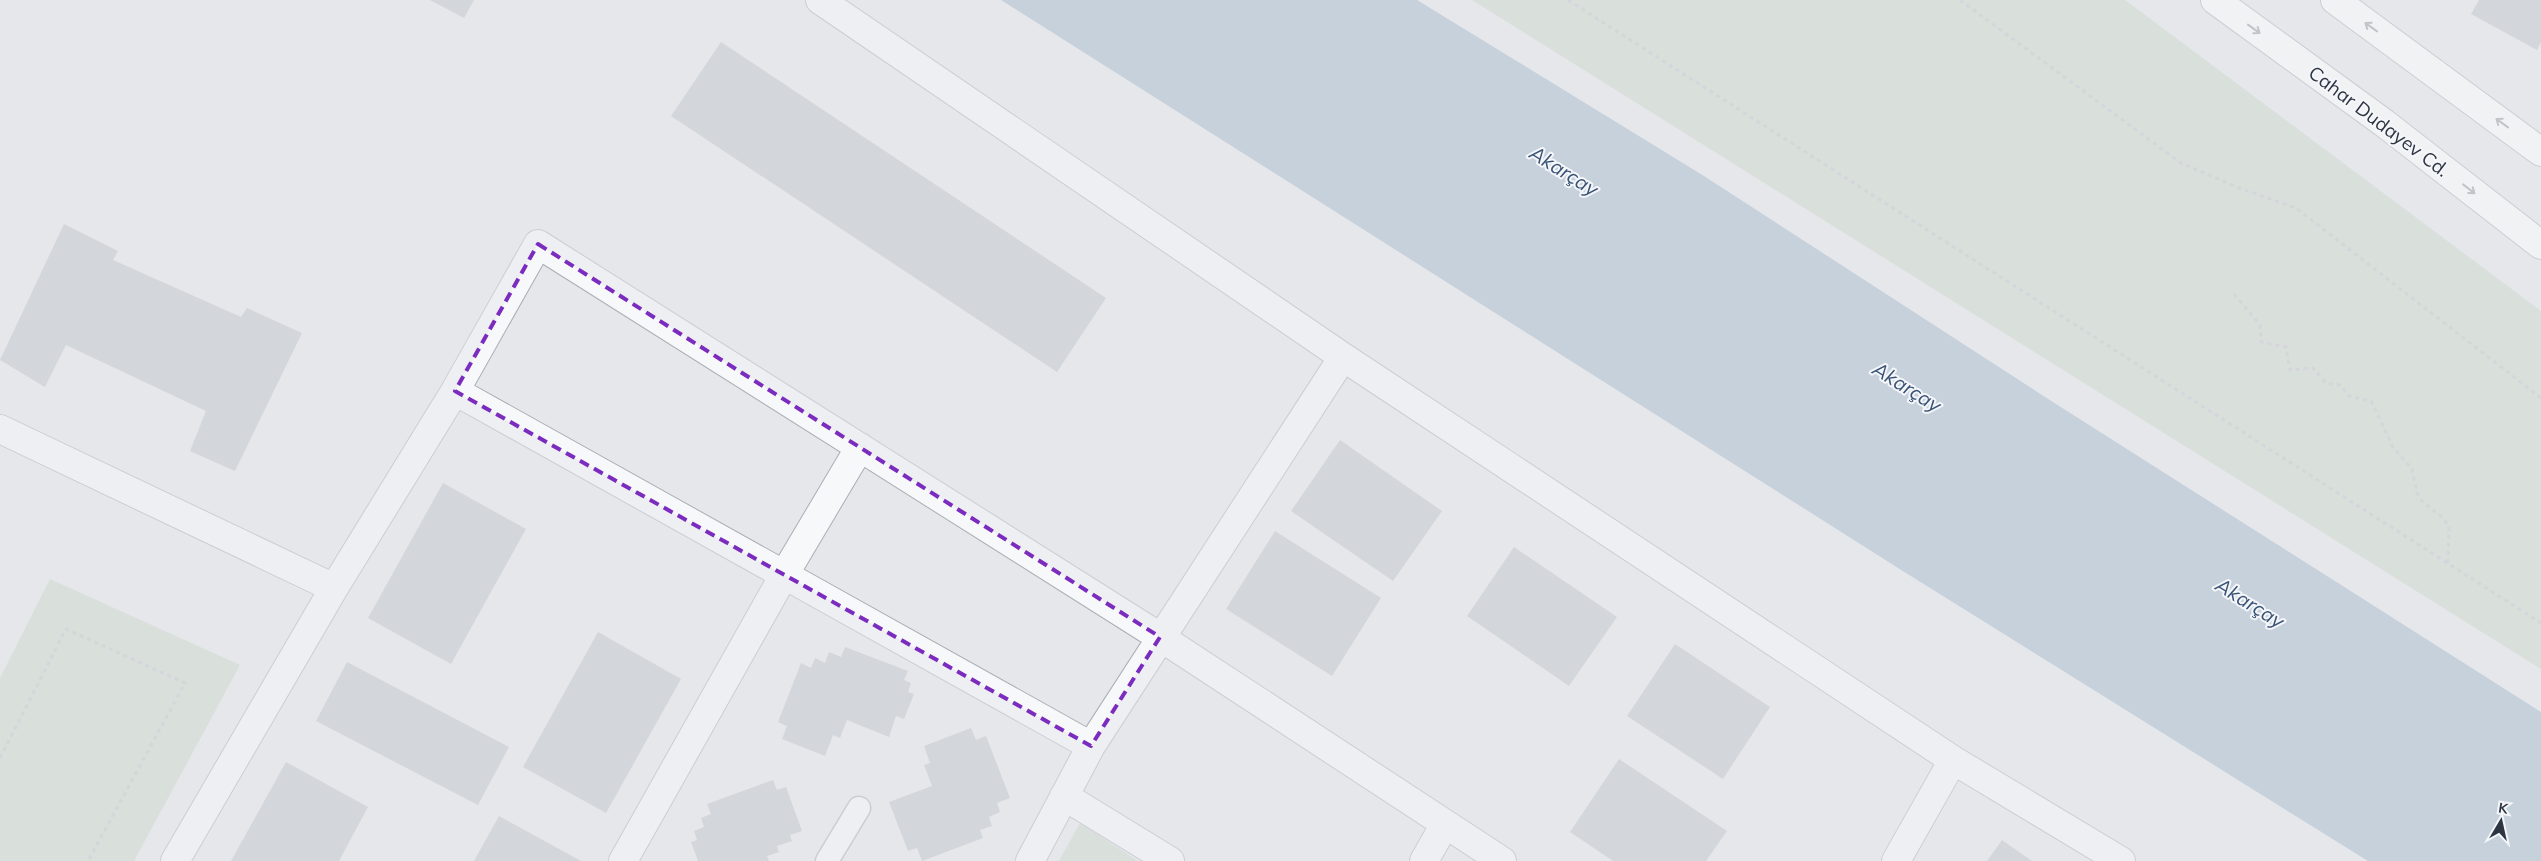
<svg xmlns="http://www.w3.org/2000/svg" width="2541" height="861" viewBox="0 0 2541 861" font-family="Mulish,sans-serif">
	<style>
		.green { fill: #cad5c6 }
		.water { fill: #a2b5c9 }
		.building { fill: #bcc0c8 }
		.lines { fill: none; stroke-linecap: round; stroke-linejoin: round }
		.lane-casing { stroke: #aaaeb5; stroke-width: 25 }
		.street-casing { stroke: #aaaeb5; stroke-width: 30 }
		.secondary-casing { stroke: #aaaeb5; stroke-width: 30 }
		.path { stroke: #bec1c7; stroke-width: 3; stroke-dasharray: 4 4; stroke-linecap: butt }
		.lane { stroke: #f7f8fa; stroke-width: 22 }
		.street { stroke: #f7f8fa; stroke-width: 28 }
		.secondary { stroke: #fff; stroke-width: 28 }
		.oneway { stroke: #969aa1 }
		.marked { fill: none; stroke: #7b2cbf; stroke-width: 4; stroke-dasharray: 10 6; stroke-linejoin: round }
		.labels { text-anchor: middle; stroke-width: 4; stroke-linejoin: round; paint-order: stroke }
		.street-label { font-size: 19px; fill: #2d3543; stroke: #f4f6f9 }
		.water-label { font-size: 20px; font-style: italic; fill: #395375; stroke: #f4f6f9 }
	</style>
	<rect width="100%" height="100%" fill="#e5e7eb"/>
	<path class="green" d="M1472 0H2125L2541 311V669Z
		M50 579 240 665 134 861H0V678Z
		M1080 823 1138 861H1059Z"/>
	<path class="water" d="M1001 0H1417L1704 176 2045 397 2541 712V861H2368L1906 573Z"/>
	<path class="building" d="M430 0H474L464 18Z
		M2479 0H2541V42L2537 50 2471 14Z
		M721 42 1106 298 1057 372 671 116Z
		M64 224 118 251 113 260 241 317 247 308 302 333 235 471 190 451 206 411 66 345 45 387 0 360Z
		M1340 440 1442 511 1393 581 1291 511Z
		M443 483 526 529 451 664 368 618Z
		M1275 531 1381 598 1332 676 1226 609Z
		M1514 547 1617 617 1569 686 1467 616Z
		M598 632 681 679 606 813 523 767Z
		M1675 644 1770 707 1723 779 1627 716Z
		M845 647 908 671 904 680 911 683 908 692 914 694 904 719 896 716 889 737 847 720 840 738 833 735 825 756 782 739 787 726 778 722 801 663 811 668 815 658 825 663 829 652 841 657Z
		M347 662 509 747 478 805 316 721Z
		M971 728 976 740 986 736 1010 798 997 803 1000 812 989 817 992 826 980 830 983 838 922 861 917 848 908 851 889 802 932 786 924 765 930 763 924 746Z
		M1619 759 1727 831 1706 861H1613L1570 832Z
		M286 762 368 807 339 861H231Z
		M773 780 777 790 786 787 802 831 790 835 792 841 777 846 779 852 767 856 769 861H698L691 842 697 840 694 831 704 827 701 818 711 814 707 804Z
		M499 816 581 861H474Z
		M2002 840 2032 861H1987Z"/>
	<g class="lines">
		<defs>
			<path id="lane" d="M827 861 859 808"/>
			<path id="street" d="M820 0 1343 357 1953 760 2121 861
				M455 391 1091 746
				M0 429 334 588
				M1064 796 1170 861
				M175 861 334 588 455 391 538 244 1160 637 1502 861
				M623 861 784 575 860 447
				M1030 861 1091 746 1343 357
				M1424 861 1445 824
				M1896 861 1953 760"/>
			<path id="secondary" d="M2215 0 2384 123 2541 245
				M2335 0 2541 152"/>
		</defs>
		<use href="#lane" class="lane-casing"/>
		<use href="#street" class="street-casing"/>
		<use href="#secondary" class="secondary-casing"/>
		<path class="path" d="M1568 0 2541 623
			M1960 0 2181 163 2239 188 2296 208 2541 398
			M2234 294 2260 325 2261 342 2286 347 2290 370 2313 368 2326 383 2340 385 2349 396 2371 401 2393 447 2412 469 2417 493 2422 501 2442 517 2449 526 2448 563
			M0 758 66 629 185 683 88 861"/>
		<use href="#lane" class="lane"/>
		<use href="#street" class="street"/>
		<use href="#secondary" class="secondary"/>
	</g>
	<defs><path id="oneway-shaft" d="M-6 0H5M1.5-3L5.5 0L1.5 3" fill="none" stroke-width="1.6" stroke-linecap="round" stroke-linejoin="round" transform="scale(1.25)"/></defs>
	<g class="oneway">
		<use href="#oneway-shaft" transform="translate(2371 27) rotate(-144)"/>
		<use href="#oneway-shaft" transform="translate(2254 29) rotate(36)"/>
		<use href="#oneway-shaft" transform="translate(2502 123) rotate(-144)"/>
		<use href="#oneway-shaft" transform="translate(2469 189) rotate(38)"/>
	</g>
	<path d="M0 0H2541V861H0ZM538 244 1160 637 1091 746 455 391Z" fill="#e5e7eb" fill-opacity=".55" fill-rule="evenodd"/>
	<path class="marked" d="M538 244 1160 637 1091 746 455 391Z"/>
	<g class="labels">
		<g class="street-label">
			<text transform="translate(2379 121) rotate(37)" y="7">Cahar Dudayev Cd.</text>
		</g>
		<g class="water-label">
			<text transform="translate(1564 171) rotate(32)" y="7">Akarçay</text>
			<text transform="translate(1907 387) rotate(32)" y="7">Akarçay</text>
			<text transform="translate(2250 603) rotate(32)" y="7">Akarçay</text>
		</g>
	</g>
	<g transform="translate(2501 821) rotate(9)" stroke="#f4f6f9" stroke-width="4" paint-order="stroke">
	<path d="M0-4L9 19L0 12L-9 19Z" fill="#2d3543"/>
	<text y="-8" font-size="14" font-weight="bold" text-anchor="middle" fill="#2d3543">K</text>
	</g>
</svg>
